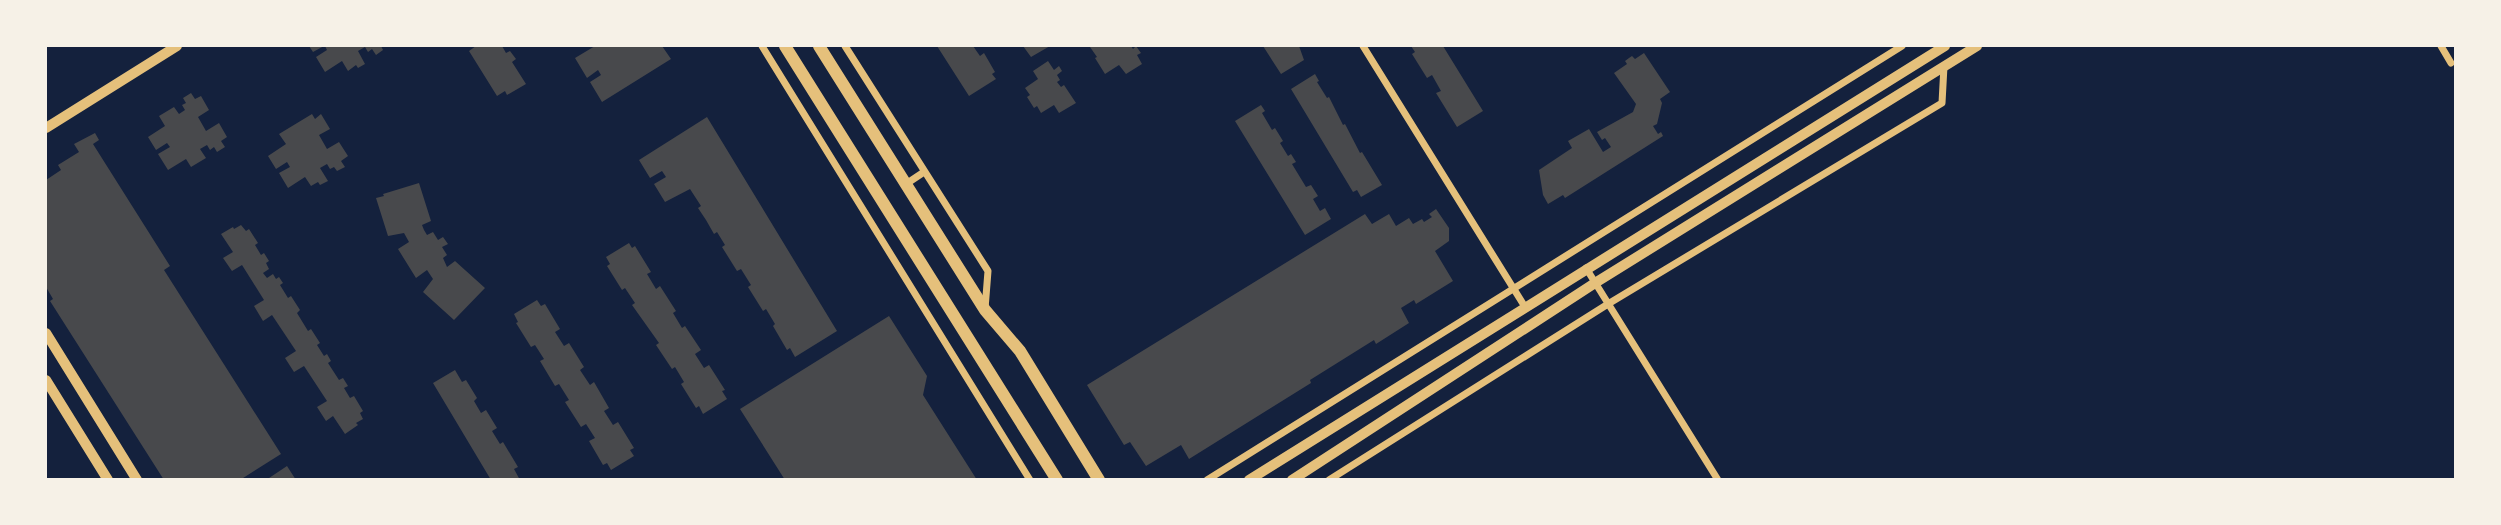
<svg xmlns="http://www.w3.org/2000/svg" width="2501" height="525" viewBox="0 0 2501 525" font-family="'PT Sans',sans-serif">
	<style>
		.building { fill: #48494c }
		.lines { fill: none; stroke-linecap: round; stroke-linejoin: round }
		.minor { stroke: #e5c07b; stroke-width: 7 }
		.tertiary { stroke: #e5c07b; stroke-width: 10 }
		.secondary { stroke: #e5c07b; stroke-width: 10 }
		.primary { stroke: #e5c07b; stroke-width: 12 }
	</style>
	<rect width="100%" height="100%" fill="#14213d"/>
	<path class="building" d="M309 46H324L313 52Z
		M325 46H381L383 50 376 55 372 49 368 52 365 47 358 51 365 64 358 68 356 65 348 71 342 61 325 72 316 57 327 50Z
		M476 46H502L506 53 510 51 516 59 512 62 526 84 507 95 505 91 497 96 469 51Z
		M595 46H662L671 59 602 102 590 82 601 75 598 70 587 78 575 58Z
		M937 46H973L980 56 984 53 995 72 992 74 996 79 969 96Z
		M1023 46H1050L1031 57Z
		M1092 46H1131L1133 49 1136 46 1141 53 1137 55 1142 64 1126 74 1119 65 1105 74 1095 58 1097 57 1090 47Z
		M1263 46H1299L1304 60 1281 74Z
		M1411 46H1443L1483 111 1457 127 1436 93 1441 91 1432 75 1427 78 1412 54 1415 52Z
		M1644 53 1670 92 1660 99 1662 103 1657 124 1653 126 1658 134 1661 132 1663 136 1565 198 1563 195 1548 204 1543 195 1539 170 1572 148 1568 141 1589 129 1603 152 1611 147 1605 138 1602 140 1597 132 1633 112 1636 104 1614 73 1627 64 1625 61 1629 58 1632 56 1635 59Z
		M1048 61 1054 70 1059 66 1062 71 1057 75 1060 80 1057 82 1061 87 1064 85 1076 103 1059 113 1054 105 1041 113 1037 106 1034 108 1027 97 1030 95 1025 88 1038 79 1033 71Z
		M1315 74 1319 81 1317 82 1327 98 1329 97 1343 125 1345 124 1360 153 1362 152 1382 185 1361 197 1357 190 1353 192 1291 89Z
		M191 93 195 99 201 96 209 110 198 117 206 131 219 123 227 137 221 141 225 147 217 152 214 147 210 150 207 145 200 149 206 158 191 167 186 159 168 170 158 154 170 147 167 143 156 150 148 137 165 126 159 116 174 107 179 114 185 110 182 105 186 103 183 98Z
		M1261 105 1265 111 1262 113 1272 130 1275 128 1283 141 1280 143 1288 156 1291 154 1296 162 1292 164 1306 187 1311 185 1318 196 1313 199 1320 211 1325 208 1331 219 1305 235 1235 121Z
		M312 114 315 119 321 114 330 129 319 135 327 149 339 142 348 156 341 161 345 167 337 171 334 167 330 169 327 164 320 168 328 181 320 185 318 182 311 186 305 177 288 188 279 173 290 167 287 162 276 169 268 156 286 144 279 134Z
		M707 117 837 331 795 357 790 348 787 350 773 326 775 324 766 309 763 311 748 287 751 285 741 269 737 271 722 247 725 245 717 232 714 234 706 220 698 208 701 206 690 189 665 202 654 184 666 177 662 171 650 178 639 160Z
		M95 133 99 140 93 144 170 266 164 270 281 454 240 480H164L50 301 53 299 46 287V180L61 170 58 165 79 152 74 144Z
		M419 183 431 221 422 225 424 230 427 235 433 232 438 240 443 237 448 244 442 247 447 255 443 258 447 267 455 261 485 288 454 320 423 292 433 279 427 270 416 278 398 249 409 242 404 233 388 236 376 198 384 196 383 194Z
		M1436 209 1449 228V241L1435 251 1453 281 1416 304 1414 300 1401 308 1409 323 1376 344 1374 340 1310 380 1311 383 1189 459 1181 445 1146 466 1130 442 1124 445 1087 385 1365 214 1372 224 1389 214 1396 226 1409 218 1413 224 1422 219 1424 222 1432 217 1429 214Z
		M241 225 246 231 249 229 258 243 255 245 261 255 264 253 269 261 266 263 269 269 263 273 267 278 273 274 276 279 279 277 283 283 280 285 288 298 291 296 300 310 297 313 308 331 311 329 320 343 317 345 324 356 327 354 331 361 328 363 339 380 343 378 348 386 344 388 350 398 354 396 363 411 360 413 363 419 356 423 358 425 345 434 333 416 326 421 317 407 327 401 304 366 294 372 285 358 296 351 272 315 263 321 254 306 264 300 242 265 232 271 223 258 233 252 221 234 233 227 234 229Z
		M629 243 632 248 635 246 651 272 647 274 656 289 660 286 676 311 673 313 682 328 685 326 701 350 695 354 704 368 709 365 725 390 722 391 727 399 703 414 699 406 696 408 681 384 684 382 675 367 672 369 656 345 659 343 632 305 635 303 625 288 622 290 607 266 610 264 606 257Z
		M537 300 541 306 545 304 560 329 555 332 564 346 569 343 584 367 580 370 590 385 594 382 609 408 604 411 613 425 618 422 634 448 630 450 634 456 611 470 607 463 603 465 589 441 595 438 586 424 581 427 565 402 569 400 559 384 555 386 540 361 544 359 535 345 531 347 516 323 518 322 514 314Z
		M889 316 927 376 923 395 977 480H785L740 409Z
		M455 370 462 382 466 380 477 398 474 401 481 413 486 410 497 428 492 431 500 444 503 442 518 467 514 469 520 480H491L433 383Z
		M287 466 296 480H266Z"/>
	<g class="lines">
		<path class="minor" d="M762 46 1030 480
			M845 46 988 271 985 309
			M1363 46 1525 307
			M2441 46 2451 63
			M906 184 924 172
			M1586 268 1718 480
			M1207 480 1902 46
			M1329 480 1608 304 1942 103 1944 66"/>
		<path class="tertiary" d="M46 128 177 46
			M46 333 137 480
			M46 380 108 480"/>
		<path class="secondary" d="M1249 480 1945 46
			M1292 480 1595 283 1977 46"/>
		<path class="primary" d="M785 46 1057 480
			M819 46 985 310 1020 351 1099 480"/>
	</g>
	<rect width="2501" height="525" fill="none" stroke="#f6f1e7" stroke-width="94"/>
</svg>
